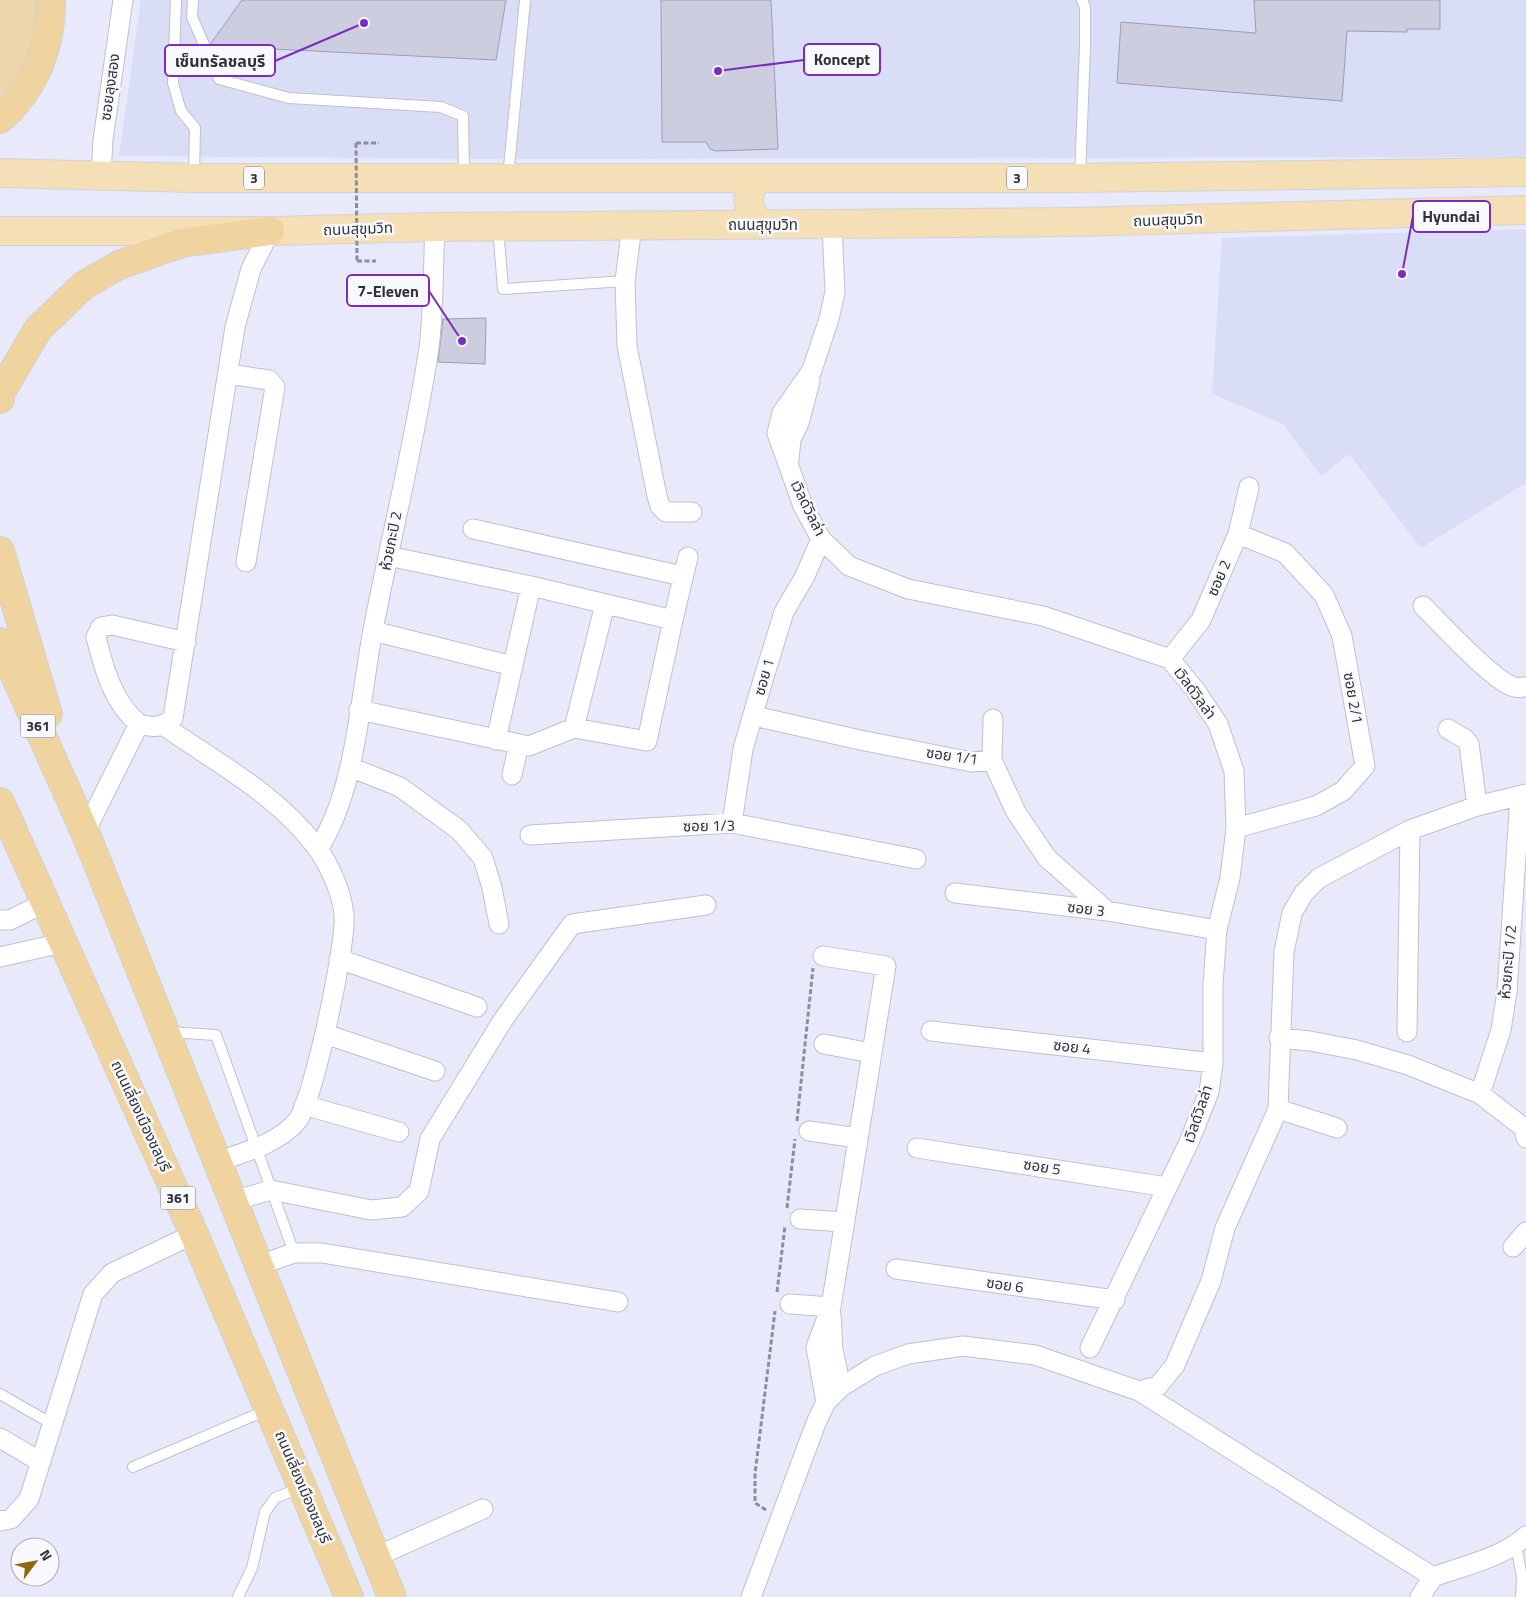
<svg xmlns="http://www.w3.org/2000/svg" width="1526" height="1597" viewBox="0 0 1526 1597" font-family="'Titillium Web','Noto Sans Thai',sans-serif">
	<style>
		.built { fill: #daddf6 }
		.green { fill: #eed6ab }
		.building { fill: #cccedf; stroke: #9c9eae }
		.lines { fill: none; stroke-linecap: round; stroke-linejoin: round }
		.service-casing { stroke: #bec0d1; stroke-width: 12 }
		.minor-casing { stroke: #bec0d1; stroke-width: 21 }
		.primary-casing { stroke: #d1d2d3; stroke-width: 30 }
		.trunk-casing { stroke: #d1d2d3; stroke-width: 30 }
		.path { stroke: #8c8e9a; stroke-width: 3; stroke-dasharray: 5 2.5; stroke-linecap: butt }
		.service { stroke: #fff; stroke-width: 10 }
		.minor { stroke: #fff; stroke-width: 19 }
		.primary { stroke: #f4dfb7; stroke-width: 28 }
		.trunk { stroke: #f0d49f; stroke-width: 28 }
		.path-bridge { stroke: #8c8e9a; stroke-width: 3; stroke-dasharray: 5 2.5; stroke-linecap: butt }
		.labels { text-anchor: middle; stroke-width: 5; stroke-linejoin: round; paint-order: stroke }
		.shield { fill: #f8f9fc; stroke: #6c6d73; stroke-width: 1 }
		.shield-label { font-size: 14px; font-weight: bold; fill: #303138 }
		.street-label { font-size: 15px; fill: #303138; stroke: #f8f9fc }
		.leader { fill: none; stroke: #7b2cbf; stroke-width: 2 }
		.callout-dot { fill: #7b2cbf; stroke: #f8f9fc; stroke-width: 2 }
		.callout { fill: #f8f9fc; stroke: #7b2cbf; stroke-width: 2 }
		.callout-label { font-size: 16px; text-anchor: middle; font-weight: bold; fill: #303138 }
	</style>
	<rect width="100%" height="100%" fill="#e8eafc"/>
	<path class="built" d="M141 0H1526V157L480 159 119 156Z
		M1526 229V483L1421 548 1349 454 1321 476 1283 424 1212 394 1222 238Z"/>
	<path class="green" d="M0 0H38C35 38 26 71 0 101Z"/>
	<path class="building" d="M242 0H506L496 60 212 46 211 43Z
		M661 0H771L778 149 716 151 710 149 706 142H662Z
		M1254 0H1440V29H1407V32L1347 31 1342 101 1117 83 1121 22 1256 33Z
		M486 318 485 364 438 362 443 319Z"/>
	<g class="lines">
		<defs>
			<path id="service" d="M176 0 173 83 181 111 195 128 194 177
				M193 0 192 17 219 79 289 98 441 107 463 116 464 177
				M1080 177 1085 47V7L1082 0
				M508 178 525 0
				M498 227 503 289 625 281
				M168 1032 216 1035 294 1253
				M0 1394 54 1425
				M133 1467 267 1410
				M1516 1545 1522 1577 1521 1597
				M238 1597 252 1568 265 1512 275 1498 302 1487"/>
			<path id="minor" d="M101 175 103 140 123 0
				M832 224 835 292 829 319 812 370 782 413 777 433 803 506 821 539 849 566 908 589 1043 616 1170 659 1196 691 1218 724 1234 771 1236 828 1230 878 1217 930 1213 984V1063L1209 1092 1189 1142 1090 1348
				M632 225 625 281 627 346 657 496 660 506 666 512H692
				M228 374 269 380 275 387 246 562
				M789 460 791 439 799 423 810 381
				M473 529 682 576
				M1423 606C1441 624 1493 681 1514 687 1518 688 1522 687 1526 687
				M673 620 688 557
				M373 631 513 666
				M1170 659 1201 620 1238 534 1249 487
				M359 710 529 746 574 728 647 741 673 620 531 586 388 556
				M754 716 860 740 972 762 992 760 1016 812 1047 858 1107 911
				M139 724C113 703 104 669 96 637L101 627 112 625 186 642
				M164 726C217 763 278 795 317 848 330 866 342 893 344 915 347 941 313 1103 297 1121 278 1144 244 1152 217 1162
				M574 728 605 604
				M1448 729 1465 739 1469 744 1477 806
				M496 740 531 586
				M992 760 993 719
				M350 767 400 787 459 830 483 858 492 888 499 924
				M512 775 519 744
				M732 823 743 749 763 680 784 612 805 576 821 539
				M1236 828 1316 806 1343 791 1365 766 1342 636 1324 595 1285 553 1238 534
				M85 832 139 724C154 728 161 728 173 718L235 327 251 269 270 231
				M530 835 732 823 916 859
				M318 849C356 791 360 698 373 630 391 536 415 442 429 348 434 308 433 266 435 227
				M955 893 1107 911 1217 930
				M0 920H10L44 903
				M823 956 886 966 831 1307 816 1347 826 1402
				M0 957 62 943
				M339 959 477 1007
				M931 1031 1213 1063
				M1407 1032 1410 830
				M325 1034 435 1071
				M1279 1038 1310 1041 1357 1050 1408 1065 1480 1094 1524 1128 1526 1138
				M824 1044 871 1053
				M1480 1094 1501 1030 1507 992 1520 796
				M304 1105 399 1132
				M1278 1109 1337 1128
				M809 1131 858 1138
				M917 1148 1167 1187
				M233 1201 271 1190 371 1210 402 1207 419 1191 430 1139 503 1020 572 924 706 905
				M800 1219 844 1222
				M1513 1247 1526 1232
				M259 1265 294 1253H322L618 1302
				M896 1269 1115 1300
				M790 1304 831 1307
				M831 1315 833 1350 841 1387
				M1139 1391 1158 1386 1175 1365 1211 1281 1225 1228 1278 1109 1284 952 1292 913 1304 893 1319 878 1410 830 1477 806 1526 794
				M0 1438 41 1462
				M0 1521 11 1519 29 1499 93 1294 112 1273 194 1234
				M375 1557 483 1509
				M1433 1577C1465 1565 1500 1559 1526 1536
				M751 1597 816 1423 826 1402 841 1387 875 1366 908 1354 963 1346 1035 1355 1139 1391 1433 1577
				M1420 1597 1433 1577"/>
			<path id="primary" d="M0 173 194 178H1075L1526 172
				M759 178C743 194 747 209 761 225
				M0 231H270L435 227 1075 222 1526 210"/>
			<path id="trunk" d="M0 119C34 89 52 46 51 0
				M0 399 1 392 38 329 84 285 119 265 181 243 270 231
				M0 551 48 714
				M0 642 85 832 392 1597
				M0 802 194 1234 349 1597"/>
		</defs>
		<use href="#service" class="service-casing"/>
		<use href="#minor" class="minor-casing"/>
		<use href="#primary" class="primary-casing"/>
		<use href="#trunk" class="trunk-casing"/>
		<path class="path" d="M356 143H379
			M357 261H376
			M797 1121 813 968
			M787 1208 795 1139
			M777 1292 785 1226
			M766 1510 755 1503V1474L775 1311"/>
		<use href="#service" class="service"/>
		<use href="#minor" class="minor"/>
		<use href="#primary" class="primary"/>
		<use href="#trunk" class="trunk"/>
		<path class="path-bridge" d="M356 143 357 261"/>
	</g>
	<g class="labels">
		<g class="shield">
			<rect x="244" y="166.5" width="20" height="23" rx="4"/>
			<rect x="1007" y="166.5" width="20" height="23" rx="4"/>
			<rect x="20.5" y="714.5" width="35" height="23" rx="4"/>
			<rect x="160.5" y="1186.5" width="35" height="23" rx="4"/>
		</g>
		<g class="shield-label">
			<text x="254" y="183">3</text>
			<text x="1017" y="183">3</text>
			<text x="38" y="731">361</text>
			<text x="178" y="1203">361</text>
		</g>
		<g class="street-label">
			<text transform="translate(110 87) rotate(-82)" y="5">ซอยลุงสอง</text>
			<text transform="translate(1168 220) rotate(-2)" y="5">ถนนสุขุมวิท</text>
			<text x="763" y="230">ถนนสุขุมวิท</text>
			<text transform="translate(358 229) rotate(-2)" y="5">ถนนสุขุมวิท</text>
			<text transform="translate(808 508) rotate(64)" y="5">เวิลด์วิลล่า</text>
			<text transform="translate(391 541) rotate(-79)" y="5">ห้วยกะปิ 2</text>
			<text transform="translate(1219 578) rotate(-67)" y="5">ซอย 2</text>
			<text transform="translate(764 677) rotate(-74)" y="5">ซอย 1</text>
			<text transform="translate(1195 693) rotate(54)" y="5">เวิลด์วิลล่า</text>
			<text transform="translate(1353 698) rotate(80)" y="5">ซอย 2/1</text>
			<text transform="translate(952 756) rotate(8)" y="5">ซอย 1/1</text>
			<text transform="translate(709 826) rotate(-1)" y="5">ซอย 1/3</text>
			<text transform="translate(1086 909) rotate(7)" y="5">ซอย 3</text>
			<text transform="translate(1508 962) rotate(-85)" y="5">ห้วยกะปิ 1/2</text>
			<text transform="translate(1072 1047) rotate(7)" y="5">ซอย 4</text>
			<text transform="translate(1198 1114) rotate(-71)" y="5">เวิลด์วิลล่า</text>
			<text transform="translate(141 1116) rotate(65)" y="5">ถนนเลี่ยงเมืองชลบุรี</text>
			<text transform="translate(1042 1167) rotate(9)" y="5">ซอย 5</text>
			<text transform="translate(1005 1285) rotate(8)" y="5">ซอย 6</text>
			<text transform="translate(303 1487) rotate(67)" y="5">ถนนเลี่ยงเมืองชลบุรี</text>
		</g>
	</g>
	<path class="leader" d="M718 71L804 60M364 23L275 61M1402 274L1413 216M462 341L429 291"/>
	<g class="callout-dot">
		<circle cx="718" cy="71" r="5"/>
		<circle cx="364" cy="23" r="5"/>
		<circle cx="1402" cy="274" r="5"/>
		<circle cx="462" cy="341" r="5"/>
	</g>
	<g class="callout">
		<rect x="804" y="44" width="76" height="31" rx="5"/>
		<rect x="165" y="45" width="110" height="31" rx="5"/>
		<rect x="1413" y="201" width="77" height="31" rx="5"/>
		<rect x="347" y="275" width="82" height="31" rx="5"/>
	</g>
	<g class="callout-label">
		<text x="842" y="65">Koncept</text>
		<text x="220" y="67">เซ็นทรัลชลบุรี</text>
		<text x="1451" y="222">Hyundai</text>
		<text x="388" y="297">7-Eleven</text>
	</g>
	<g transform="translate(35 1562) rotate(58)"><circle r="24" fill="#f8f9fc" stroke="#a8a9ae"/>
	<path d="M0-4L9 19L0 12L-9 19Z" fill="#8f690f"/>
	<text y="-8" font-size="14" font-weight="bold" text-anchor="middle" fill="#303138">N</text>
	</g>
</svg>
